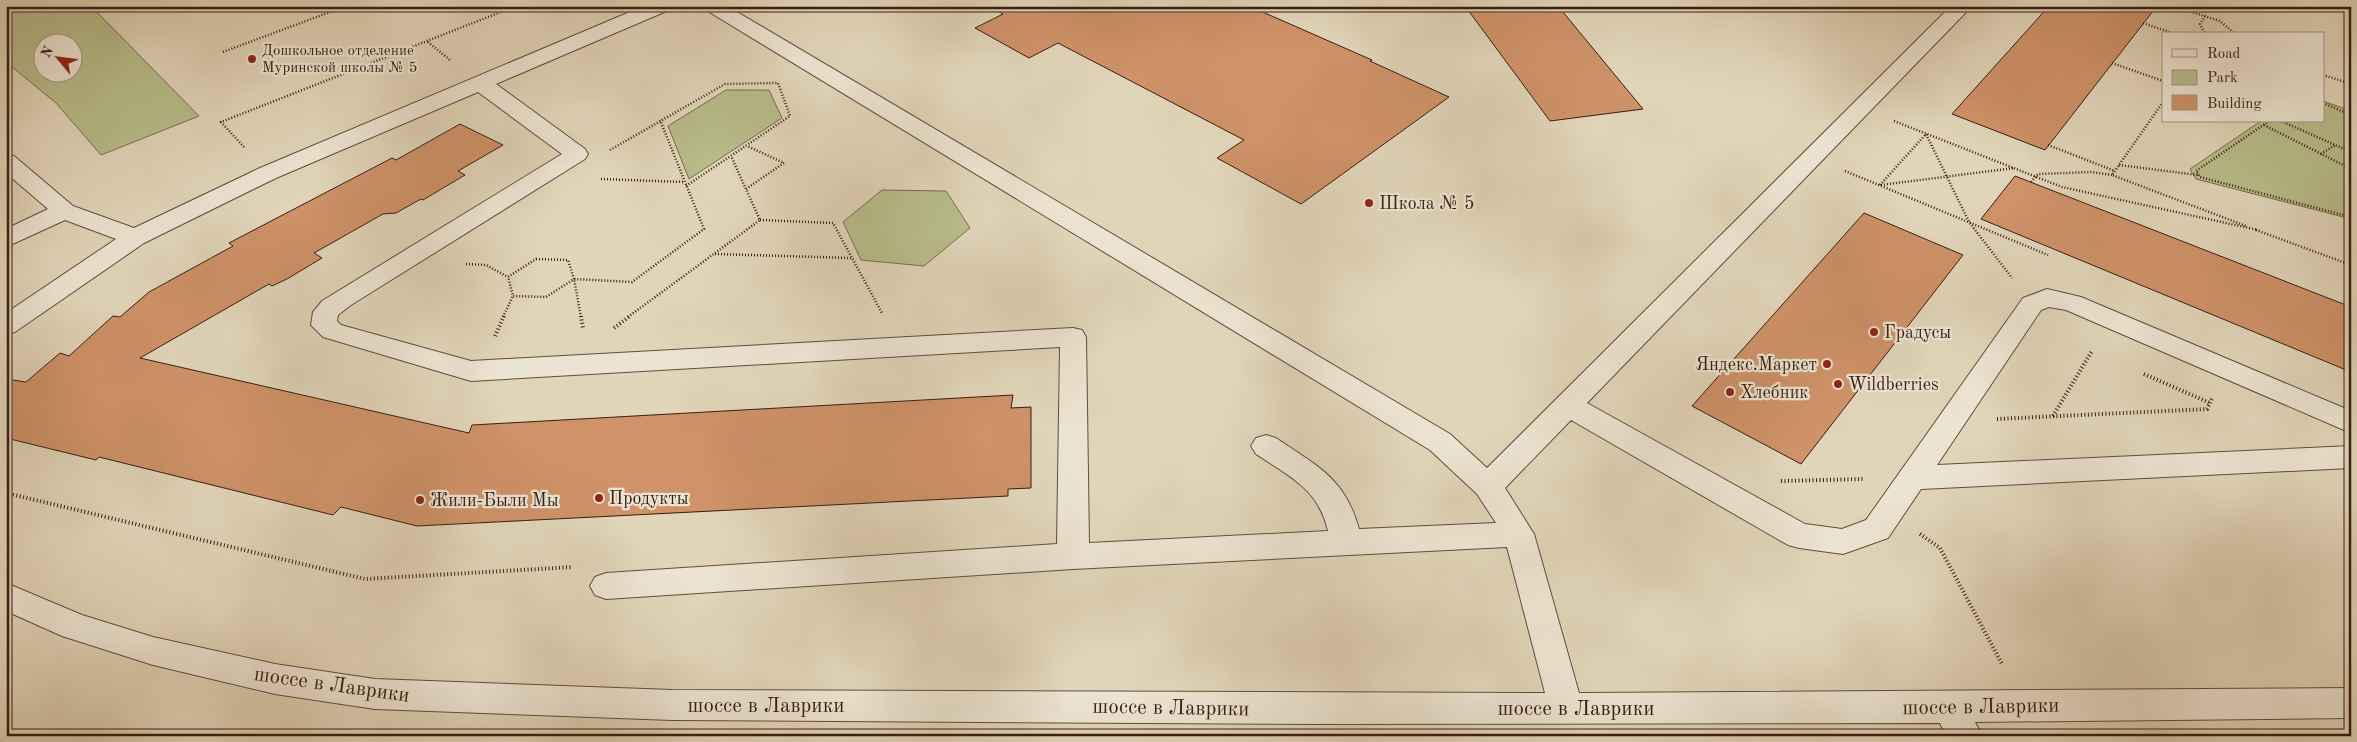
<svg xmlns="http://www.w3.org/2000/svg" width="2357" height="742" viewBox="0 0 2357 742" font-family="'Old Standard TT',serif">
	<style>
		.green { fill: #b8bc8b; stroke: #786d4e; fill-rule: evenodd }
		.building { fill: #cf9269; stroke: #381e12 }
		.lines { fill: none; stroke-linecap: round; stroke-linejoin: round }
		.minor-casing { stroke: #624c3c; stroke-width: 2 }
		.path-far1 { stroke: #381e12; stroke-width: 2.5; stroke-dasharray: 1 2; stroke-linecap: butt }
		.path { stroke: #381e12; stroke-width: 4; stroke-dasharray: 1 2.5; stroke-linecap: butt }
		.minor { fill: #ece4d2; fill-rule: evenodd }
		.poi-dot { fill: #8f2418; stroke: #ece4d2; stroke-width: 2 }
		.labels { text-anchor: middle; stroke-width: 4.5; stroke-linejoin: round; paint-order: stroke }
		.far-poi-label { font-size: 15px; fill: #381e12; stroke: #ece4d2; text-anchor: start }
		.poi-label { font-size: 18px; fill: #381e12; stroke: #ece4d2; text-anchor: start }
		.near-street-label { font-size: 21px; fill: #381e12; stroke: #ece4d2 }
	</style>
	<rect width="100%" height="100%" fill="#e1d5b9"/>
	<filter id="stains"><feTurbulence type="fractalNoise" baseFrequency=".004" numOctaves="4"/><feColorMatrix values="0 0 0 0 .2 0 0 0 0 .09 0 0 0 0 .02 0 0 0 .5 -.17"/></filter>
	<radialGradient id="worn" r=".72"><stop offset=".6" stop-color="#630" stop-opacity="0"/><stop offset="1" stop-color="#630" stop-opacity=".3"/></radialGradient>
	<path class="green" d="M6 6H91L199 116 101 155 56 103 6 62ZM42 42H72V72H42Z
		M726 90H769L782 118 689 179 668 126Z
		M2323 101 2351 111V219L2196 179 2190 169 2261 121H2323Z
		M882 190 946 191 970 228 924 266 861 260 843 222Z"/>
	<path class="building" d="M988 6H1249L1372 60 1370 61 1449 97 1301 204 1217 158 1244 140 1058 43 1029 58 975 28 1003 14Z
		M1465 6H1558L1643 109 1550 121Z
		M2049 6H2157L2045 150 1952 114Z
		M460 124 503 145 458 171 465 175 423 200 421 199 396 213 383 214 314 253 322 258 287 279 272 286 269 284 140 358 469 433 472 425 1013 395 1011 408 1031 407V488L1008 489V496L417 526 341 507 333 515 99 457 96 460 6 438V379L26 382 60 353 69 356 113 316 120 317 149 292 233 246 229 243 392 158 396 160Z
		M2015 176 2351 307V372L1981 219Z
		M1864 213 1963 255 1801 464 1692 406Z"/>
	<g class="lines">
		<defs>
			<path id="minor" d="M644 6H672L669 10 496 84 585 149 588 154 585 159 351 305 338 315 337 321 341 325 471 361 1073 328 1082 330 1086 337 1089 543 1328 531C1318 488 1290 477 1256 454L1251 446 1256 438 1266 435 1276 438C1317 466 1345 478 1359 529L1496 523 1477 494 1430 450 706 10 703 6H727L1450 434 1487 468 1951 6H1972L1587 403 1805 524 1842 529 1866 520 2023 298 2047 289 2081 297 2351 411V433L2066 310 2049 307 2041 310 1937 465 2351 446V468L1921 489 1888 538 1843 554 1799 548 1788 545 1571 420 1505 488 1534 534 1579 693 2351 688V718L1975 722 1982 736H1946L1940 723 1317 724 672 720 375 709 275 694 153 665 62 636 6 611V583L82 615 153 637 275 664 375 679 672 690 1545 693 1507 547 1073 569 606 599 595 595 590 586 595 577 606 573 1057 544 1060 347 471 381 323 337 311 325 313 312 322 301 562 154 478 92 276 178 144 243 15 332 6 335V313L116 239 65 220 6 247V229L48 209 6 173V154L14 156 73 206 134 228 260 168Z"/>
		</defs>
		<use href="#minor" class="minor-casing"/>
		<path class="path-far1" d="M2173 6 2220 21 2235 34
			M2205 16 2200 24 2205 34
			M2143 23 2175 34
			M428 42 450 60
			M223 52 346 6
			M2112 63 2163 81
			M2323 75 2351 84
			M2163 102 2112 175 2246 226
			M2323 103 2351 115
			M1894 121 2062 187 2258 230
			M2269 121 2196 171 2200 177 2351 217
			M2281 121 2351 152
			M2264 125 2351 169
			M2048 145 2115 171
			M244 147 221 122 516 6
			M610 150 725 84 778 83 790 116 686 186
			M2321 154 2335 145
			M2119 165 2198 175
			M1845 171 2048 255
			M601 179 684 182
			M2031 182 2038 174 2091 172 2112 175
			M1880 185 1926 134 1969 222 2012 278
			M1881 185 2014 168
			M746 189 784 163 747 146
			M760 220 833 223 882 313
			M2256 230 2351 265
			M715 254 851 258
			M536 259 568 260 574 279 546 297 513 296 508 277Z
			M466 264 486 265 508 277
			M503 317 513 296
			M581 317 574 279 632 282 704 229 660 120
			M628 317 760 220 731 156"/>
		<path class="path" d="M581 316 583 329
			M614 328 630 316
			M495 336 504 316
			M2144 374 2210 403
			M2053 416 2092 351
			M1997 419 2207 409 2212 399
			M1781 481 1864 479
			M6 493 365 579 573 567
			M1920 534 1940 548 2002 664"/>
		<use href="#minor" class="minor"/>
	</g>
	<g class="poi-dot">
		<circle cx="252" cy="59" r="5"/>
		<circle cx="1369" cy="203" r="5"/>
		<circle cx="1874" cy="332" r="5"/>
		<circle cx="1827" cy="364" r="5"/>
		<circle cx="1838" cy="384" r="5"/>
		<circle cx="1730" cy="392" r="5"/>
		<circle cx="599" cy="498" r="5"/>
		<circle cx="420" cy="500" r="5"/>
	</g>
	<g class="labels">
		<g class="far-poi-label">
			<text x="262" y="55">Дошкольное отделение<tspan x="262" dy="17">Муринской школы № 5</tspan></text>
		</g>
		<g class="poi-label">
			<text x="1379" y="209">Школа № 5</text>
			<text x="1884" y="338">Градусы</text>
			<text x="1817" y="370" text-anchor="end">Яндекс.Маркет</text>
			<text x="1848" y="390">Wildberries</text>
			<text x="1740" y="398">Хлебник</text>
			<text x="609" y="504">Продукты</text>
			<text x="430" y="506">Жили-Были Мы</text>
		</g>
		<g class="near-street-label">
			<text transform="translate(332 684) rotate(8)" y="7">шоссе в Лаврики</text>
			<text x="766" y="712">шоссе в Лаврики</text>
			<text transform="translate(1981 706) rotate(-1)" y="7">шоссе в Лаврики</text>
			<text transform="translate(1171 707) rotate(1)" y="7">шоссе в Лаврики</text>
			<text x="1576" y="715">шоссе в Лаврики</text>
		</g>
	</g>
	<rect width="2357" height="742" fill="none" stroke="#e1d5b9" stroke-width="25"/>
	<rect x="8" y="8" width="2342" height="727" fill="none" stroke="#381e12" stroke-width="2.5"/>
	<rect x="12" y="12" width="2332" height="717" fill="none" stroke="#381e12"/>
	<rect x="2162" y="32" width="162" height="90" fill="#ece4d2" stroke="#a49585"/>
	<rect x="2172" y="49" width="25" height="8" fill="#ece4d2" stroke="#a49585"/>
	<text x="2207" y="58" font-size="15" fill="#381e12">Road</text>
	<rect x="2172" y="70" width="25" height="15" fill="#b8bc8b" stroke="#a49585"/>
	<text x="2207" y="82" font-size="15" fill="#381e12">Park</text>
	<rect x="2172" y="95" width="25" height="15" fill="#cf9269" stroke="#a49585"/>
	<text x="2207" y="108" font-size="15" fill="#381e12">Building</text>
	<g transform="translate(58 58) rotate(299)"><circle r="24" fill="#ece4d2" stroke="#a49585"/>
	<path d="M0-4L9 19L0 12L-9 19Z" fill="#8f2418"/>
	<text y="-8" font-size="14" font-weight="bold" text-anchor="middle" fill="#381e12">N</text>
	</g>
	<rect width="100%" height="100%" filter="url(#stains)"/>
	<rect width="100%" height="100%" fill="url(#worn)"/>
</svg>
